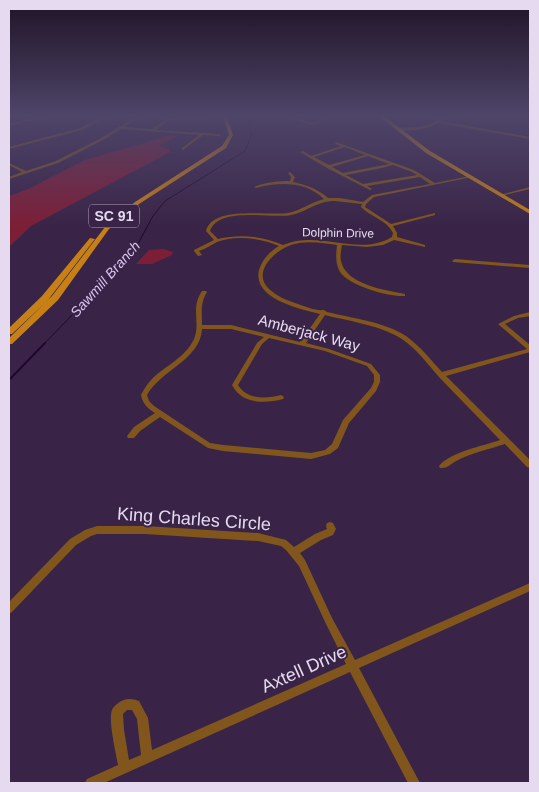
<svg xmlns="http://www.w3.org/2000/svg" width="539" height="792" viewBox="0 0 539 792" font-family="Helvetica,sans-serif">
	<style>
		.green { fill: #7d1e37 }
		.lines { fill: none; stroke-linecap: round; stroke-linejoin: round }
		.stream-far1 { stroke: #210531; stroke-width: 1 }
		.stream { stroke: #210531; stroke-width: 2 }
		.minor { fill: #81561d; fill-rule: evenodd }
		.major { fill: #c68015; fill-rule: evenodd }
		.labels { text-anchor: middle; stroke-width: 4; stroke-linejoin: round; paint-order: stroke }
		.far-street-label { font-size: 12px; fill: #e6daf0; stroke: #392447 }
		.shield { fill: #392447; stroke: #b2a3bd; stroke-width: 1 }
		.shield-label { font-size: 14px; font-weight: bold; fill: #e6daf0 }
		.far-water-label { font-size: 14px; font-style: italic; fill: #dec4f2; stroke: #392447 }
		.street-label { font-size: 15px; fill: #e6daf0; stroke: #392447 }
		.near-street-label { font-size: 18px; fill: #e6daf0; stroke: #392447 }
	</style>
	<rect width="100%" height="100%" fill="#392447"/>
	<path class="green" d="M171 135 176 136 175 137 159 146 169 149 170 152 31 226 9 247V196L28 189 85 160Z
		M164 249 173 252 172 255 152 264H136L149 250Z"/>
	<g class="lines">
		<path class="stream-far1" d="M44 344 134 251 153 216 165 201 245 151 252 134 248 116"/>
		<path class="stream" d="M9 380 45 343"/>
		<path class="minor" d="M42 116H49L9 126V124Z
			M106 116H110L82 130 9 149V147L80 128Z
			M137 116H141L124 127 152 129 168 118 208 117 209 119 169 120 156 130 219 134 221 135 219 136 203 135 183 150H182V148L199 135 121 129 105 139 58 163 9 179V177L22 172 9 165V163L26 171 56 161 103 137Z
			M325 116H329L313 125 289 118 291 117 313 123Z
			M441 116H444L440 121 530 137V139L438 123C426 130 408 132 395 129 411 125 428 131 441 116Z
			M336 142 414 170 435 183 470 176 472 177 374 197 366 204 365 207 391 224 435 213V215L393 226 397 233V237L425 245V247L394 240 383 245 367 247 342 245C341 251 340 256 341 261 346 285 386 290 405 294V296C388 297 350 286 340 272 335 263 336 254 337 245 323 243 306 240 291 245 276 250 252 271 268 288 276 296 288 301 298 304 306 307 316 311 324 310L327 312C351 318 385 322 406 336 420 346 431 360 442 372L527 349 498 324 514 316 530 312V316L518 318 505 324 530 345V352L446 376 530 460V468L527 467 505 444C489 449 472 453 458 460 451 463 448 469 440 468L439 466C450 452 483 446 500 440 480 419 459 398 439 377 426 362 413 344 395 335 373 324 348 321 325 315L306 343 329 349 371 364 380 375V382L376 391 349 423 338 448 330 454 311 459 223 451 208 448 160 417 140 431 134 438H128L127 436 134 427 155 413C147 408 143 404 141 395 144 389 147 384 152 379 165 366 186 357 194 339 201 322 190 309 202 291H206L207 292C200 303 202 313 202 325H231L300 342 320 314C300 309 252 299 259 270 262 260 270 251 279 246 261 238 235 235 217 242 211 245 205 249 199 251L202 255 198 256 194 251V250L214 240 206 231C212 205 268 216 288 213 300 211 311 202 324 199 305 181 280 182 256 188L254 187C265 182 278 181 290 181L291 177 288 173 290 172 295 177 293 182C307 185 318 189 328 198H340L363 202 372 195 430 184 420 177 367 186 372 189 370 190 327 168 300 152 303 151 311 156 341 146 335 144ZM345 147 365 155 329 165 314 157ZM368 156 389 164 343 173 332 167ZM393 165 412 172 417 175 363 184 346 175 382 168ZM335 201 362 204 361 207C371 217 387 220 393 233L392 237C388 239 385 241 381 242 350 252 316 231 283 245 262 236 240 234 218 239L210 231C219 206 271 219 291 215 307 212 316 201 335 201ZM202 329H231L264 337 257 343 232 385C242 404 264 404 283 399L284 397 281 395C267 399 247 400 238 385L262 344 269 338 325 351 367 366 374 375V382L371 388 343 420 332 444 325 450 311 453 223 445 210 443 154 406 149 401 147 395C161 370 200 360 202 329Z
			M530 187V189L501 196 499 195Z
			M455 259 530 265V268L453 262 452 261Z
			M330 522 333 523 336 529 333 535 321 540 300 553 305 560 332 618 355 660 530 583V591L359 668 420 783H408L350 672 104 783H85L87 779 118 765C116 753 108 720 112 710 113 707 115 706 117 704 124 698 131 698 139 701L148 718 152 750 346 664 326 624 299 566 286 550 281 546 258 541 145 534H97L91 536 76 545 12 612 9 614V602L70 539 85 530 97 526H145L258 533 286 540 294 547 315 534 327 529 326 526 327 523ZM127 710H132L137 719 141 755 129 760 124 730 123 714Z"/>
		<path class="major" d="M223 116H227L233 135 226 148 139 204 109 229 58 300 12 344H9V338L52 296 105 227 135 202 222 146 229 135Z
			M384 116 430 151 530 210V214L426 153 379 116Z
			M90 238 95 239 48 300 12 334H9V328L42 296Z"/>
	</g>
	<linearGradient id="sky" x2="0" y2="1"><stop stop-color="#1f1427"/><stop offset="0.51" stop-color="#4e4569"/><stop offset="1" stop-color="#4e4569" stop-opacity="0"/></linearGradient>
	<rect width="539" height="227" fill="url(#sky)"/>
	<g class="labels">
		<g class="far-street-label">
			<text transform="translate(338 233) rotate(1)" y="4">Dolphin Drive</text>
		</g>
		<rect class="shield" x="89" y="204.5" width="50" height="23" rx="4"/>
		<g class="shield-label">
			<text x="114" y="221">SC 91</text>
		</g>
		<g class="far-water-label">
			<text transform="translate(105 279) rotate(-48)" y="5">Sawmill Branch</text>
		</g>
		<g class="street-label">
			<text transform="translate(309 333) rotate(15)" y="5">Amberjack Way</text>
		</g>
		<g class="near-street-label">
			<text transform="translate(194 519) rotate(4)" y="6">King Charles Circle</text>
			<text transform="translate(304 669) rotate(-24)" y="6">Axtell Drive</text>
		</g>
	</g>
	<rect width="539" height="792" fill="none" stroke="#e6daf0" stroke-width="20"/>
</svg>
